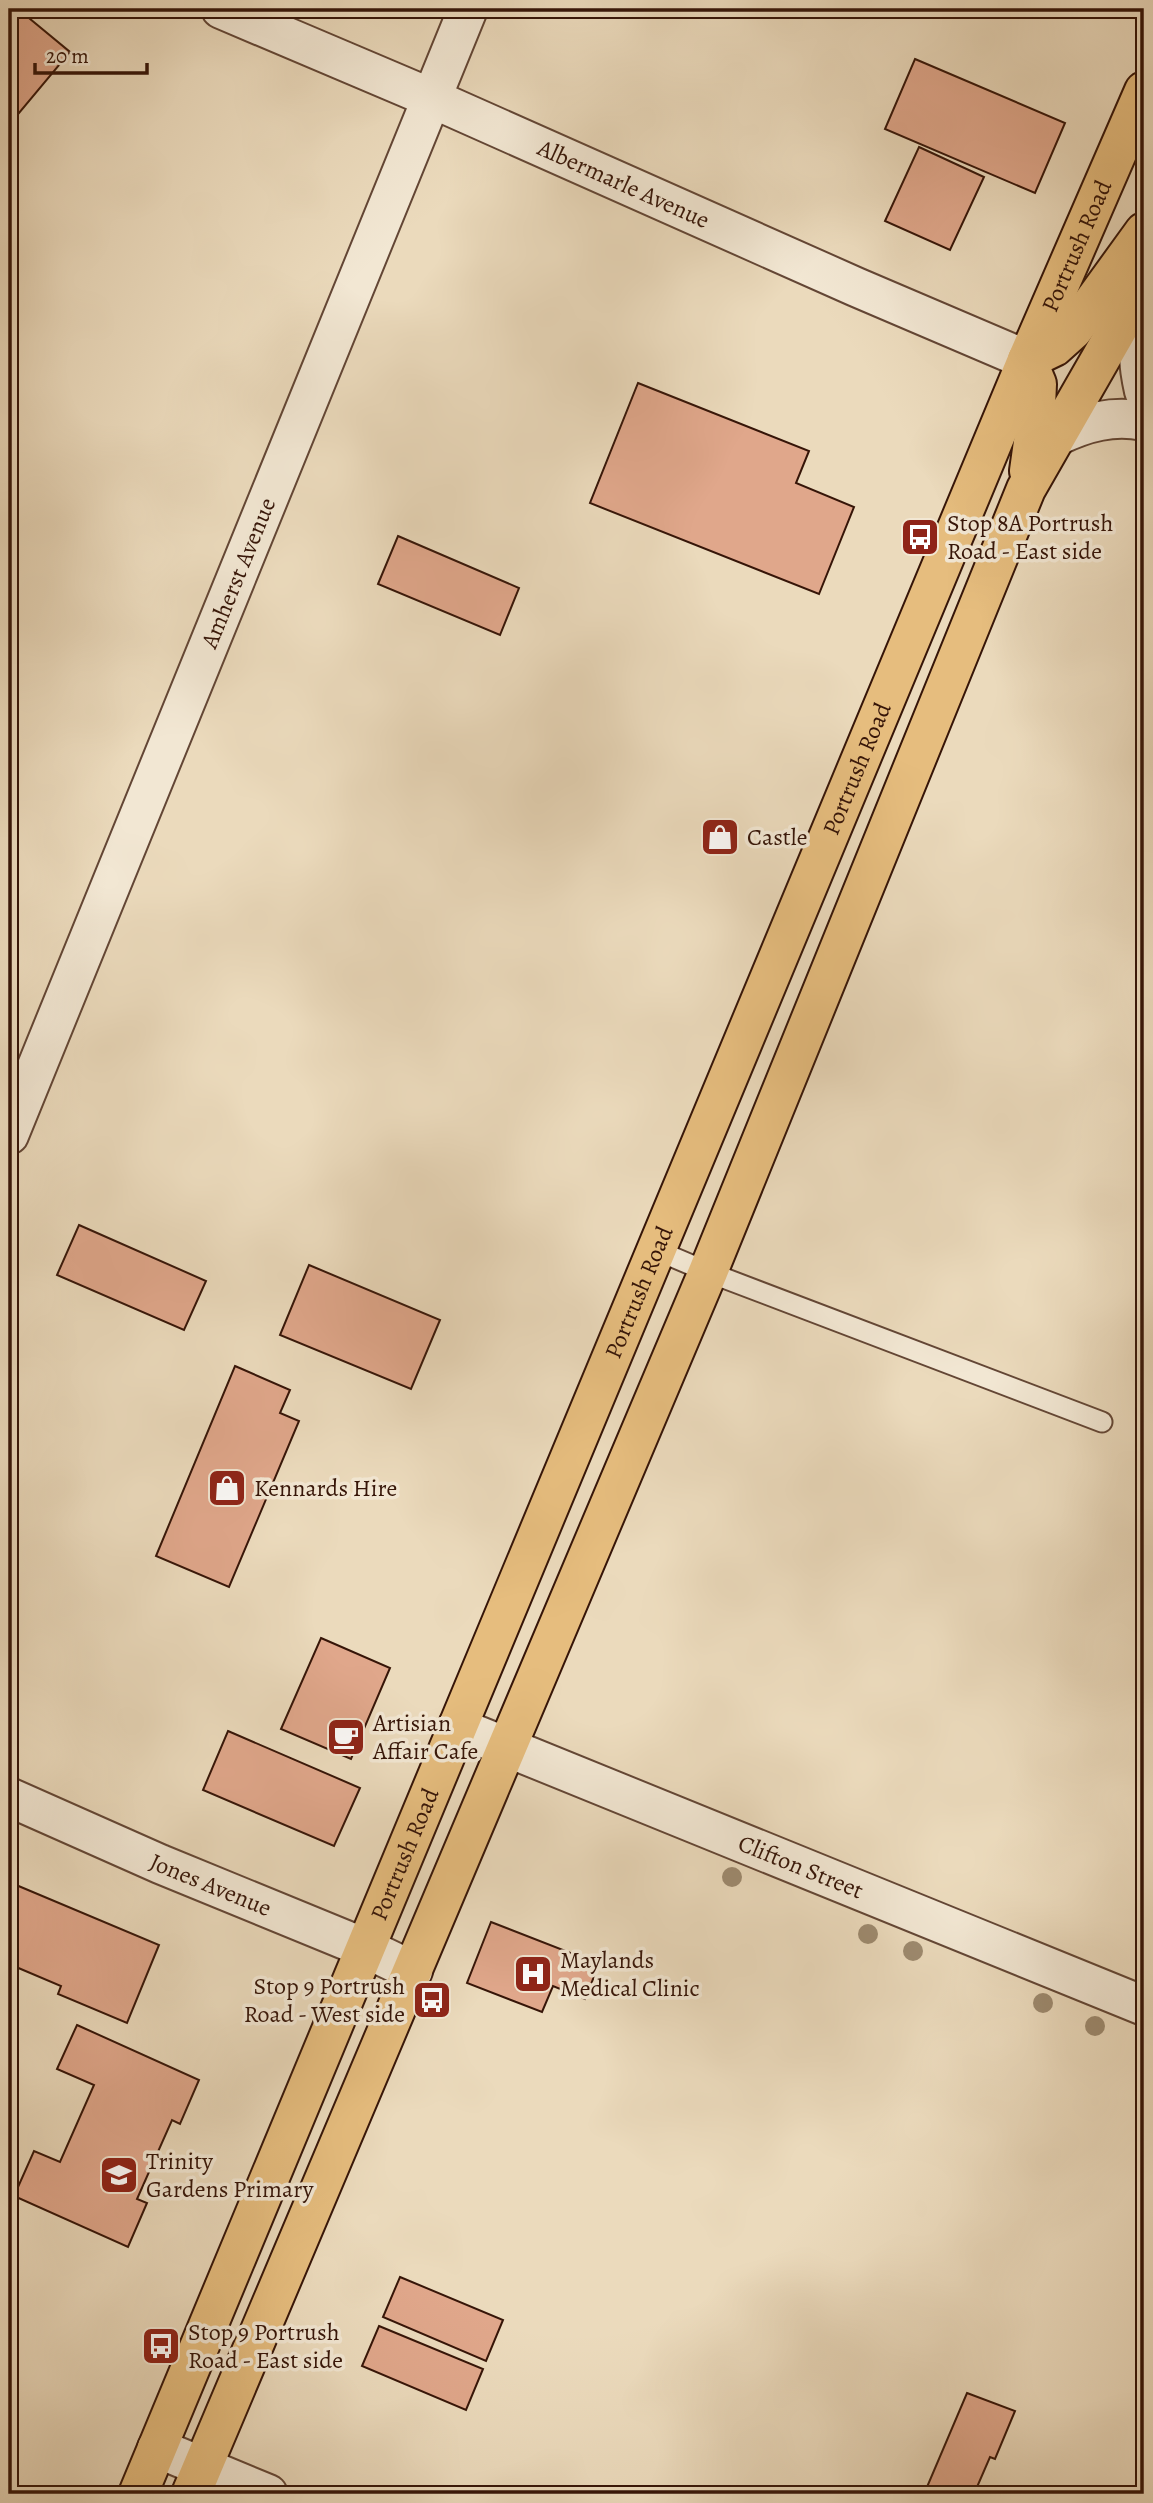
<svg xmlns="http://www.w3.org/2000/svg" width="1153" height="2503" viewBox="0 0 1153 2503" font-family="Alegreya,serif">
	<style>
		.building { fill: #e0a78b; stroke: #361508; stroke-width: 2 }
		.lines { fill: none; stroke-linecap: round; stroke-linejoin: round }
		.lane-casing { stroke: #634635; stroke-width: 23 }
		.street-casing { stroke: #634635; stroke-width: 42 }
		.highway-casing { stroke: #361508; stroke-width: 42 }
		.lane { stroke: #f2e7d3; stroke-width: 19 }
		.street { stroke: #f2e7d3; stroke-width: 38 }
		.highway { stroke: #e6bd7e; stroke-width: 38 }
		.tree { fill: #9d8a6f }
		.labels { text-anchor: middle; stroke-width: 7; stroke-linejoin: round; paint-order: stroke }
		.street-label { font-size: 24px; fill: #361508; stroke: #f2e7d3 }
		.poi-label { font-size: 24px; fill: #361508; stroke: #f2e7d3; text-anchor: start }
	</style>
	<rect width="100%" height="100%" fill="#ebdabc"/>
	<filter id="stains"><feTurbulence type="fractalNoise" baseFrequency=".00286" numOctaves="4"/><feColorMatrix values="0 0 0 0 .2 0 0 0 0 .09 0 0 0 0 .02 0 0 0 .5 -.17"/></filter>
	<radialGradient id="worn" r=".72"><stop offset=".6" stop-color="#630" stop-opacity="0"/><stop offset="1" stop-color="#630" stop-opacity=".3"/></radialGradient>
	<path class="building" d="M9 9H18L70 52 9 125Z
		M915 59 1065 123 1035 193 885 129Z
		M919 147 984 177 950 250 885 221Z
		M638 383 809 451 796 483 854 507 819 594 590 503Z
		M398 536 519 588 500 635 378 584Z
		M79 1225 206 1281 184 1330 57 1275Z
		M309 1265 440 1320 411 1389 280 1335Z
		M235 1366 290 1390 280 1413 299 1421 229 1587 156 1556Z
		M321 1638 390 1668 351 1759 281 1729Z
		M228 1731 360 1788 334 1846 203 1790Z
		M9 1882 159 1945 127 2023 58 1994 61 1986 9 1964Z
		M491 1922 599 1964 585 1999 553 1986 542 2012 467 1983Z
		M77 2025 199 2080 180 2124 172 2120 137 2199 147 2203 128 2247 14 2196 34 2151 60 2162 94 2085 57 2069Z
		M400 2277 503 2320 486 2361 383 2317Z
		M379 2326 483 2369 466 2410 362 2366Z
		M967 2393 1015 2411 995 2459 990 2457 974 2494H924Z"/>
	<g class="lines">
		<defs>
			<path id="lane" d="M656 1250 708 1272 1102 1422"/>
			<g id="street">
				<path id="s1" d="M221 9 431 98 856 287 1027 360"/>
				<path d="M1144 322C1137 349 1138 364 1144 391"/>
				<path d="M1057 436C1086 422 1113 415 1144 421"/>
				<path id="s2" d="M9 1135 468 9"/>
				<path id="s3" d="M457 1727 1144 2006"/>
				<path id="s4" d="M9 1797 160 1864 365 1948 413 1971"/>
				<path d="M157 2448 268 2494"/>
			</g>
			<g id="highway">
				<path d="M1027 360 1054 347 1073 330 1144 232"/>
				<path d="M1027 360 1037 384 1035 428 1029 471"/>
				<path id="s5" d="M138 2494 1027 360 1144 91"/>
				<path d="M191 2494 708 1272 1026 489 1144 283"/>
			</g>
		</defs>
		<use href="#lane" class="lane-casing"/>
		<use href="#street" class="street-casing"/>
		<use href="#highway" class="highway-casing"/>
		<use href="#lane" class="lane"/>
		<use href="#street" class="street"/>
		<use href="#highway" class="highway"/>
	</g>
	<g class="tree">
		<circle cx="732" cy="1877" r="10"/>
		<circle cx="868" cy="1934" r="10"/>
		<circle cx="913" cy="1951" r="10"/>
		<circle cx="1043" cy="2003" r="10"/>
		<circle cx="1095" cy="2026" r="10"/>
	</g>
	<defs>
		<symbol id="bus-square" viewBox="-11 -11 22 22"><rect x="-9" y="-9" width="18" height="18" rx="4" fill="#8f2418" stroke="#f2e7d3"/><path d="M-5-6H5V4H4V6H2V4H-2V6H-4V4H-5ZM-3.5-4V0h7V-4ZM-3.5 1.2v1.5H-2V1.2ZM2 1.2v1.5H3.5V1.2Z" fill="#fff"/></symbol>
		<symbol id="shop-square" viewBox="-11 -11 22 22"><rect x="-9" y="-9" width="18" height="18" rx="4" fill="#8f2418" stroke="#f2e7d3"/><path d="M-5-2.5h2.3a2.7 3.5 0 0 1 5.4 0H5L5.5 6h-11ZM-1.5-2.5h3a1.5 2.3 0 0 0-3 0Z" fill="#fff"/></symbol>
		<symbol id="cafe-square" viewBox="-11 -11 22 22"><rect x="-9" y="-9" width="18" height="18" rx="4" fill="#8f2418" stroke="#f2e7d3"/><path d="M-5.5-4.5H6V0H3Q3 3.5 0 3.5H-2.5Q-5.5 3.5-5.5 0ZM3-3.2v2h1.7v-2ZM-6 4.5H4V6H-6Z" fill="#fff"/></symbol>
		<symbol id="hospital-square" viewBox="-11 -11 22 22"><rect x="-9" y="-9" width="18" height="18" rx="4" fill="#8f2418" stroke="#f2e7d3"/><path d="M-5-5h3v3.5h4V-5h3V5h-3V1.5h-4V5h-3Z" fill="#fff"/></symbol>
		<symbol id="school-square" viewBox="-11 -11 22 22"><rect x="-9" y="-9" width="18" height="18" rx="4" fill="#8f2418" stroke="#f2e7d3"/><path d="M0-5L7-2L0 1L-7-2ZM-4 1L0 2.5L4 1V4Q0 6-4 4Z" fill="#fff"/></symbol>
	</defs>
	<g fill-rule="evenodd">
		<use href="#bus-square" x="898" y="515" width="44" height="44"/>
		<use href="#shop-square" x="698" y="815" width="44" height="44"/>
		<use href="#shop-square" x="205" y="1466" width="44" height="44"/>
		<use href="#cafe-square" x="324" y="1715" width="44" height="44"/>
		<use href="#hospital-square" x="511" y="1952" width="44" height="44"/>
		<use href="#bus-square" x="410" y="1978" width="44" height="44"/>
		<use href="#school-square" x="97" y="2153" width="44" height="44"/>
		<use href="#bus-square" x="139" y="2324" width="44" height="44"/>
	</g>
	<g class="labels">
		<g class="street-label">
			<text dy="8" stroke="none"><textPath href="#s1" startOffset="439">Albermarle Avenue</textPath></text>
			<text dy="8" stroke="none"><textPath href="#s5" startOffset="2436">Portrush Road</textPath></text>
			<text dy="8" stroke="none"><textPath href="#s2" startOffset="607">Amherst Avenue</textPath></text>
			<text dy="8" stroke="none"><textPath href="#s5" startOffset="1869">Portrush Road</textPath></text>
			<text dy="8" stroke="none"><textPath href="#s5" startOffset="1302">Portrush Road</textPath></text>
			<text dy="8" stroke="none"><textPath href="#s5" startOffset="693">Portrush Road</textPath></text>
			<text dy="8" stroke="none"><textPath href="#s3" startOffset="371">Clifton Street</textPath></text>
			<text dy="8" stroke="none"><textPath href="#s4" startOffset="220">Jones Avenue</textPath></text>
		</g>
		<g class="poi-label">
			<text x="947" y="531">Stop 8A Portrush<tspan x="947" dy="28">Road - East side</tspan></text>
			<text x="747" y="845">Castle</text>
			<text x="254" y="1496">Kennards Hire</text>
			<text x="373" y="1731">Artisian<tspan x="373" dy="28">Affair Cafe</tspan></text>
			<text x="560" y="1968">Maylands<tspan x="560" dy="28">Medical Clinic</tspan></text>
			<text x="405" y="1994" text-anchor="end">Stop 9 Portrush<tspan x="405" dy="28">Road - West side</tspan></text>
			<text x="146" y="2169">Trinity<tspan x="146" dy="28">Gardens Primary</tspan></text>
			<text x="188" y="2340">Stop 9 Portrush<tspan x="188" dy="28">Road - East side</tspan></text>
		</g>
	</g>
	<rect width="1153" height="2503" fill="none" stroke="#ebdabc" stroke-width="35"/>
	<rect x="10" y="10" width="1132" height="2482" fill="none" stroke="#361508" stroke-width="3.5"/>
	<rect x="18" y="18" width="1118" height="2468" fill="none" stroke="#361508" stroke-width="2"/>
	<path d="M35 63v10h112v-10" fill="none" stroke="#361508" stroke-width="3.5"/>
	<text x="46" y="63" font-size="21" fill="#361508" stroke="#f2e7d3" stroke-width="5" paint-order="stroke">20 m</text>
	<rect width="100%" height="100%" filter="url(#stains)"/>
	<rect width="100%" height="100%" fill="url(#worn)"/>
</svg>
